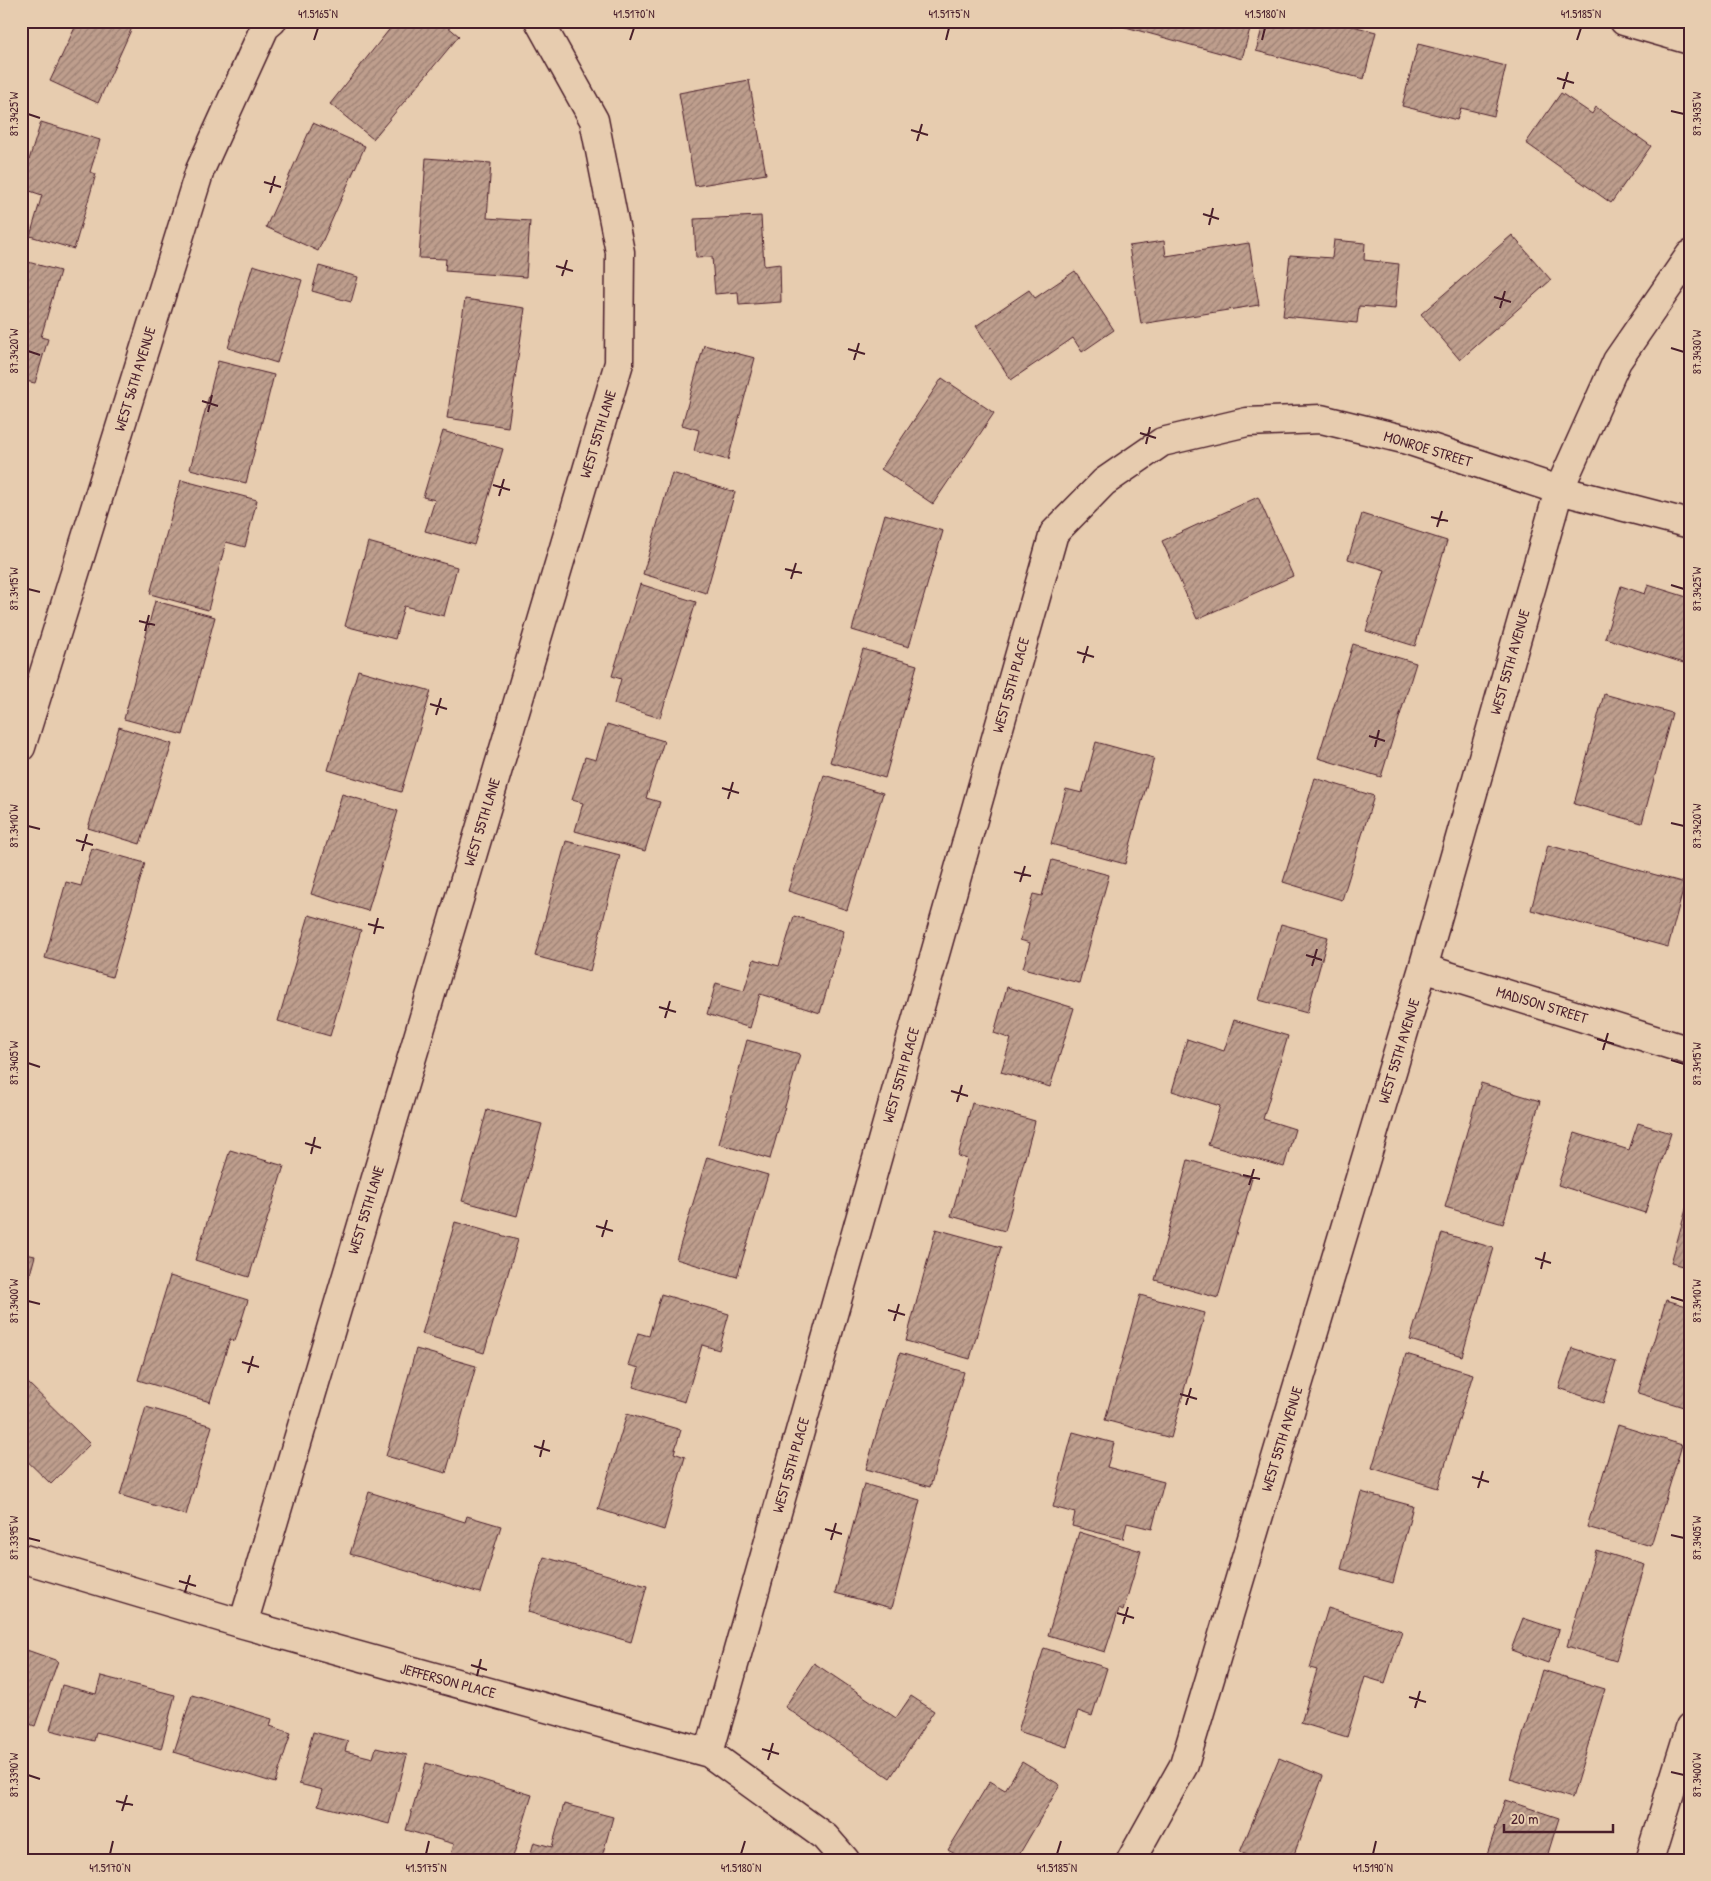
<svg xmlns="http://www.w3.org/2000/svg" width="1711" height="1881" viewBox="0 0 1711 1881" font-family="'Patrick Hand',sans-serif">
	<style>
		.building { fill: url(#building-hatch); stroke: #4a1f2b }
		.lines { fill: none; stroke-linecap: round; stroke-linejoin: round }
		.minor-casing { stroke: #4a1f2b; stroke-width: 31 }
		.minor { stroke: #e7ccaf; stroke-width: 28 }
		.ticks { fill: none; stroke: #4a1f2b; stroke-width: 2 }
		.labels { text-anchor: middle; stroke-width: 4; stroke-linejoin: round; paint-order: stroke }
		.street-label { font-size: 15px; fill: #4a1f2b; stroke: #e7ccaf }
		.neatline { fill: none; stroke: #4a1f2b; stroke-width: 2 }
		.ticks-label { font-size: 12px; text-anchor: middle; fill: #4a1f2b }
	</style>
	<defs>
		<pattern id="building-hatch" width="6" height="6" patternUnits="userSpaceOnUse" patternTransform="scale(1.25)"><rect width="6" height="6" fill="#be9e8d"/><path d="M-1 1l2-2M0 6l6-6M5 7l2-2" fill="none" stroke="#9c8073"/></pattern>
	</defs>
	<rect width="100%" height="100%" fill="#e7ccaf"/>
	<filter id="ink" filterUnits="userSpaceOnUse"><feTurbulence type="fractalNoise" baseFrequency=".02" numOctaves="2"/><feDisplacementMap in="SourceGraphic" scale="10" xChannelSelector="R" yChannelSelector="G"/><feConvolveMatrix kernelMatrix="1 2 1 2 8 2 1 2 1" color-interpolation-filters="sRGB"/></filter>
	<g filter="url(#ink)">
		<path class="building" d="M78 21H135L98 103 50 81Z
			M396 21H441L459 36 373 139 330 104Z
			M1095 21H1113L1112 26Z
			M1123 21H1252L1242 59 1122 26Z
			M1264 21H1333L1376 32 1364 79 1256 51Z
			M1418 44 1506 66 1494 116 1461 108 1457 120 1402 106Z
			M749 80 766 174 695 186 679 93Z
			M1561 93 1592 114 1596 107 1651 146 1611 203 1526 143Z
			M41 122 100 140 90 172 96 174 74 249 30 236 42 195 21 188V185Z
			M313 123 365 146 318 251 266 227Z
			M426 158 491 163 487 218 530 221 526 277 445 271 446 259 419 258Z
			M761 216 764 266 780 264 781 302 739 305 738 292 715 294 712 257 696 258 694 219Z
			M1512 235 1551 280 1460 360 1421 314Z
			M1334 240 1365 243 1364 260 1399 264 1395 309 1359 306 1357 323 1283 316 1290 255 1332 258Z
			M1164 241 1166 256 1249 243 1259 305 1141 324 1129 246Z
			M21 260 60 271 41 337 48 339 35 383 21 380Z
			M253 265 302 280 277 363 228 348Z
			M319 266 358 277 351 302 312 291Z
			M1075 271 1114 330 1082 352 1073 338 1011 380 976 326 1029 290 1035 298Z
			M465 299 525 308 508 427 447 418Z
			M704 345 755 358 728 460 694 451 699 430 682 425Z
			M218 361 274 375 246 483 190 469Z
			M942 378 994 413 933 504 881 469Z
			M443 431 503 449 474 545 425 531 435 500 423 497Z
			M672 473 735 492 706 593 643 574Z
			M181 480 257 500 245 547 226 542 208 610 150 594Z
			M1258 497 1293 576 1197 619 1162 541Z
			M885 514 943 531 909 647 852 630Z
			M1362 514 1447 541 1415 646 1366 631 1385 570 1348 559Z
			M368 542 457 567 444 616 404 606 395 639 345 626Z
			M640 584 696 602 660 718 614 704 621 679 612 676Z
			M1648 585 1690 598V665L1605 638 1621 586 1645 594Z
			M155 601 215 617 183 735 124 719Z
			M1353 644 1416 663 1381 777 1318 758Z
			M863 649 917 665 885 778 830 762Z
			M358 670 431 691 401 792 328 770Z
			M1604 694 1672 713 1642 823 1574 804Z
			M607 724 664 741 646 798 660 802 645 851 575 831 583 803 572 800 585 757 596 760Z
			M119 727 172 744 140 844 88 828Z
			M1096 742 1154 758 1125 864 1051 844 1066 789 1082 793Z
			M824 775 883 793 847 910 788 891Z
			M1315 778 1374 796 1342 900 1283 882Z
			M342 794 398 811 368 911 311 894Z
			M566 841 620 855 590 971 535 956Z
			M1548 845 1685 883 1668 947 1531 910Z
			M92 848 145 863 112 977 45 958 66 882 81 886Z
			M1052 860 1109 875 1079 983 1023 968 1030 943 1020 940 1033 894 1042 896Z
			M309 915 361 930 330 1036 278 1021Z
			M794 916 844 931 820 1013 760 994 750 1028 707 1014 716 983 744 991 754 959 779 966Z
			M1281 924 1328 937 1307 1013 1259 1000Z
			M1007 987 1074 1008 1050 1087 1001 1072 1011 1039 994 1033Z
			M1234 1020 1288 1036 1263 1119 1295 1129 1284 1167 1208 1145 1220 1106 1172 1091 1187 1039 1224 1051Z
			M747 1040 800 1054 770 1159 719 1144Z
			M1481 1083 1540 1101 1503 1224 1445 1207Z
			M972 1103 1035 1121 1005 1231 951 1216 967 1159 958 1156Z
			M487 1110 542 1124 517 1216 462 1201Z
			M1638 1123 1671 1133 1645 1213 1558 1185 1575 1133 1629 1150Z
			M230 1150 284 1166 249 1277 195 1260Z
			M707 1157 768 1175 737 1277 676 1259Z
			M1188 1160 1252 1178 1218 1298 1155 1280Z
			M1690 1195V1268L1671 1263Z
			M455 1222 518 1240 484 1353 422 1334Z
			M936 1229 1001 1247 970 1359 906 1341Z
			M1442 1233 1494 1248 1462 1356 1410 1340Z
			M21 1253 35 1256 21 1307Z
			M170 1276 248 1300 235 1341 230 1339 210 1402 138 1380Z
			M661 1294 729 1314 719 1350 702 1345 685 1402 633 1387 639 1368 628 1365 638 1333 649 1336Z
			M1140 1295 1205 1313 1171 1438 1105 1420Z
			M1666 1300 1690 1307V1409L1638 1393Z
			M1572 1348 1616 1362 1603 1403 1559 1388Z
			M416 1349 476 1366 446 1473 386 1456Z
			M900 1353 964 1372 930 1487 866 1469Z
			M1406 1354 1473 1374 1438 1488 1372 1468Z
			M21 1376 90 1444 51 1484 21 1455Z
			M146 1407 212 1426 186 1515 120 1495Z
			M627 1414 681 1430 674 1453 685 1457 664 1530 598 1509Z
			M1618 1425 1682 1445 1651 1546 1587 1527Z
			M1073 1432 1114 1443 1107 1467 1164 1482 1152 1529 1127 1523 1123 1539 1072 1526 1075 1513 1053 1507Z
			M864 1484 920 1500 892 1608 835 1593Z
			M369 1492 465 1522 467 1516 501 1526 480 1593 350 1554Z
			M1361 1492 1413 1506 1393 1583 1341 1569Z
			M1079 1532 1141 1551 1123 1611 1119 1609 1105 1652 1048 1635Z
			M1596 1550 1645 1565 1616 1661 1567 1646Z
			M544 1557 647 1586 631 1642 528 1612Z
			M1328 1608 1402 1631 1385 1683 1365 1677 1347 1737 1301 1723 1317 1670 1310 1668Z
			M1523 1618 1559 1630 1548 1663 1511 1650Z
			M21 1648 58 1661 35 1726 21 1721Z
			M1044 1648 1107 1668 1092 1716 1078 1711 1067 1747 1018 1731Z
			M814 1663 896 1718 911 1696 934 1711 890 1778 785 1707Z
			M1542 1670 1605 1689 1572 1798 1510 1779Z
			M101 1676 175 1695 161 1749 96 1732 94 1741 50 1730 62 1685 96 1694Z
			M192 1695 272 1719 270 1726 291 1733 275 1783 174 1752Z
			M313 1732 348 1741 345 1751 373 1758 376 1748 407 1755 389 1824 318 1805 323 1790 299 1784Z
			M1279 1758 1323 1776 1292 1860H1259L1240 1852Z
			M1022 1762 1060 1785 1016 1860H965L948 1850 990 1781 1005 1790Z
			M426 1763 532 1795 512 1860H501L484 1854 482 1860H454L450 1858 454 1844 406 1830Z
			M1505 1800 1559 1818 1546 1860H1485Z
			M564 1804 613 1817 601 1860H529L534 1842 552 1847Z"/>
		<g class="lines">
			<defs>
				<path id="minor" d="M1624 21 1690 40
					M21 747 200 170 265 27 272 21
					M1423 968 1690 1051
					M21 1558 243 1624 709 1753 825 1837 845 1860
					M243 1624 619 363 620 252 594 120 539 21
					M709 1753 1054 533 1104 482 1162 442 1247 422 1321 419 1407 440 1559 490 1690 524
					M1131 1860 1184 1765 1423 968 1559 490 1617 361 1690 255
					M1649 1860 1690 1728"/>
			</defs>
			<use href="#minor" class="minor-casing"/>
			<use href="#minor" class="minor"/>
		</g>
	</g>
	<path class="ticks" d="M314 40 318 28M630 40 634 28M946 40 949 28M1262 40 1265 28M1577 40 1581 28M1557 78 1574 83M1563 89 1568 72M1671 111 1684 114M28 114 40 118M911 130 928 135M917 141 922 124M264 182 281 187M270 193 275 176M1203 214 1219 219M1209 225 1213 208M556 266 573 271M562 276 567 260M1494 297 1511 302M1500 308 1505 291M1671 348 1684 352M848 349 865 354M28 351 40 355M854 360 859 343M202 401 218 406M208 412 212 395M1140 433 1156 438M1146 444 1150 427M493 485 510 490M499 496 504 479M1431 517 1448 521M1437 527 1442 511M785 569 802 573M791 579 796 563M1671 585 1684 589M28 589 40 592M139 621 155 625M145 631 149 615M1077 652 1094 657M1083 663 1088 646M430 704 447 709M436 715 441 698M1369 736 1385 741M1375 747 1379 730M722 788 739 793M728 799 733 782M1671 823 1684 826M28 826 40 829M76 840 93 845M82 851 87 834M1014 872 1031 876M1020 882 1025 866M368 924 384 928M374 934 378 918M1306 955 1322 960M1312 966 1317 949M659 1007 676 1012M665 1018 670 1001M1597 1039 1614 1044M1603 1050 1608 1033M1671 1060 1684 1064M28 1063 40 1067M951 1091 968 1096M957 1102 962 1085M305 1143 321 1148M311 1154 315 1137M1243 1175 1260 1179M1249 1185 1254 1169M596 1226 613 1231M602 1237 607 1220M1535 1258 1551 1263M1541 1269 1545 1252M1671 1297 1684 1301M28 1301 40 1304M888 1310 905 1315M894 1321 899 1304M242 1362 259 1367M248 1373 253 1356M1180 1394 1197 1399M1186 1405 1191 1388M534 1446 550 1451M540 1457 544 1440M1472 1477 1489 1482M1478 1488 1483 1471M825 1529 842 1534M1671 1535 1684 1538M28 1538 40 1541M831 1540 836 1523M179 1581 196 1586M185 1592 190 1575M1117 1613 1134 1618M1123 1624 1128 1607M471 1665 487 1670M477 1676 481 1659M1409 1697 1426 1702M1415 1708 1420 1691M762 1749 779 1754M768 1760 773 1743M1671 1772 1684 1775M28 1775 40 1779M116 1801 133 1805M122 1811 127 1795M110 1854 113 1841M426 1854 429 1841M741 1854 745 1841M1057 1854 1061 1841M1373 1854 1376 1841"/>
	<g class="labels">
		<g class="street-label">
			<text transform="translate(135 379) rotate(-73)" y="5">WEST 56TH AVENUE</text>
			<text transform="translate(598 434) rotate(-73)" y="5">WEST 55TH LANE</text>
			<text transform="translate(1428 449) rotate(17)" y="5">MONROE STREET</text>
			<text transform="translate(1510 662) rotate(-74)" y="5">WEST 55TH AVENUE</text>
			<text transform="translate(1011 685) rotate(-74)" y="5">WEST 55TH PLACE</text>
			<text transform="translate(482 822) rotate(-73)" y="5">WEST 55TH LANE</text>
			<text transform="translate(1542 1005) rotate(17)" y="5">MADISON STREET</text>
			<text transform="translate(1399 1051) rotate(-73)" y="5">WEST 55TH AVENUE</text>
			<text transform="translate(901 1075) rotate(-74)" y="5">WEST 55TH PLACE</text>
			<text transform="translate(366 1210) rotate(-73)" y="5">WEST 55TH LANE</text>
			<text transform="translate(1282 1439) rotate(-73)" y="5">WEST 55TH AVENUE</text>
			<text transform="translate(791 1465) rotate(-74)" y="5">WEST 55TH PLACE</text>
			<text transform="translate(448 1681) rotate(15)" y="5">JEFFERSON PLACE</text>
		</g>
	</g>
	<rect width="1711" height="1881" fill="none" stroke="#e7ccaf" stroke-width="55"/>
	<path d="M1504 1824v8h109v-8" fill="none" stroke="#4a1f2b" stroke-width="2.5"/>
	<text x="1511" y="1824" font-size="15" fill="#4a1f2b" stroke="#e7ccaf" stroke-width="4" paint-order="stroke">20 m</text>
	<rect x="28" y="28" width="1656" height="1826" class="neatline"/>
	<g class="ticks-label">
		<text x="318" y="18">41.5165°N</text>
		<text x="634" y="18">41.5170°N</text>
		<text x="949" y="18">41.5175°N</text>
		<text x="1265" y="18">41.5180°N</text>
		<text x="1581" y="18">41.5185°N</text>
		<text transform="translate(14 114) rotate(-90)" y="4">87.3425°W</text>
		<text transform="translate(1697 114) rotate(-90)" y="4">87.3435°W</text>
		<text transform="translate(14 351) rotate(-90)" y="4">87.3420°W</text>
		<text transform="translate(1697 352) rotate(-90)" y="4">87.3430°W</text>
		<text transform="translate(14 589) rotate(-90)" y="4">87.3415°W</text>
		<text transform="translate(1697 589) rotate(-90)" y="4">87.3425°W</text>
		<text transform="translate(14 826) rotate(-90)" y="4">87.3410°W</text>
		<text transform="translate(1697 826) rotate(-90)" y="4">87.3420°W</text>
		<text transform="translate(14 1063) rotate(-90)" y="4">87.3405°W</text>
		<text transform="translate(1697 1064) rotate(-90)" y="4">87.3415°W</text>
		<text transform="translate(14 1301) rotate(-90)" y="4">87.3400°W</text>
		<text transform="translate(1697 1301) rotate(-90)" y="4">87.3410°W</text>
		<text transform="translate(14 1538) rotate(-90)" y="4">87.3395°W</text>
		<text transform="translate(1697 1538) rotate(-90)" y="4">87.3405°W</text>
		<text transform="translate(14 1775) rotate(-90)" y="4">87.3390°W</text>
		<text transform="translate(1697 1775) rotate(-90)" y="4">87.3400°W</text>
		<text x="110" y="1872">41.5170°N</text>
		<text x="426" y="1872">41.5175°N</text>
		<text x="741" y="1872">41.5180°N</text>
		<text x="1057" y="1872">41.5185°N</text>
		<text x="1373" y="1872">41.5190°N</text>
	</g>
</svg>
